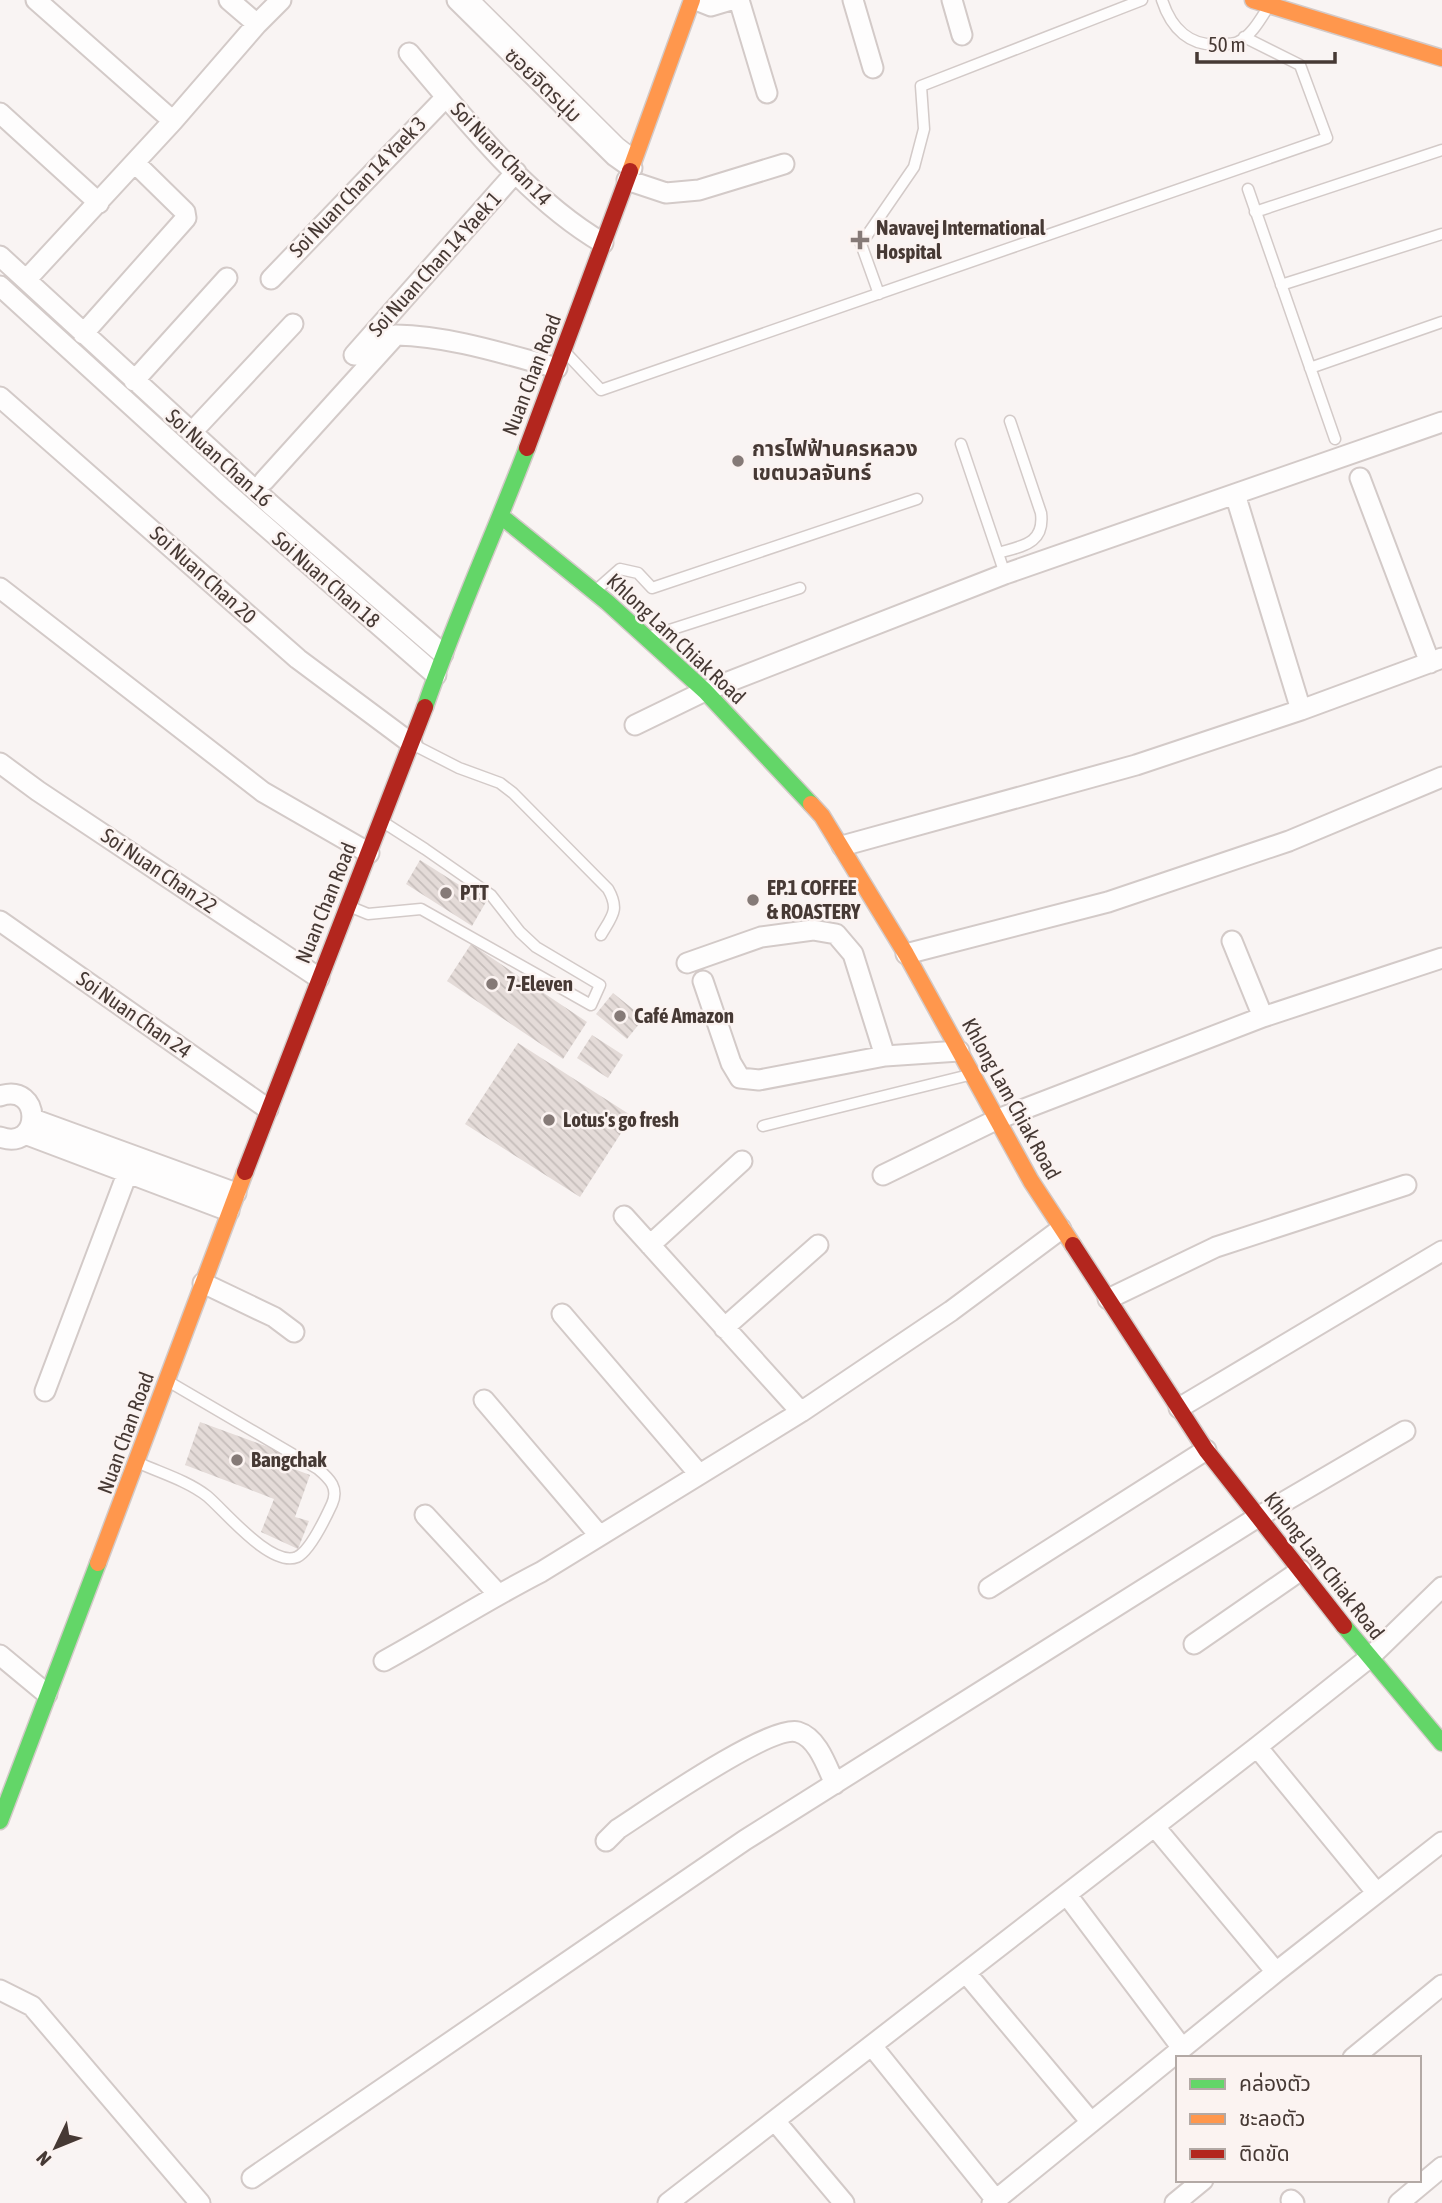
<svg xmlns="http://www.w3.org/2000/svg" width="1442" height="2203" viewBox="0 0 1442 2203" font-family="'Asap Condensed','Noto Sans Thai',sans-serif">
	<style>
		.building { fill: url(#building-back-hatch) }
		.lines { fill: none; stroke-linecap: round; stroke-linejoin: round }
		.lane-casing { stroke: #d3cac8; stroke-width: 13 }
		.street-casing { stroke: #d3cac8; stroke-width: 23 }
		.fast-casing { stroke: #d3cac8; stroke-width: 19 }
		.slow-casing { stroke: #d3cac8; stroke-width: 19 }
		.jam-casing { stroke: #d3cac8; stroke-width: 19 }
		.lane { stroke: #fefdfd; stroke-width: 10 }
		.street { stroke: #fefdfd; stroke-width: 19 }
		.fast { stroke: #63d668; stroke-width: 16 }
		.slow { stroke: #ff974d; stroke-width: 16 }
		.jam { stroke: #b3261e; stroke-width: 16 }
		.poi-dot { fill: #857a77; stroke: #fbf3f1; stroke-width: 2.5 }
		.labels { text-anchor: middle; stroke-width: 5; stroke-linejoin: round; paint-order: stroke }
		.street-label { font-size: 21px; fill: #463934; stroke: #fbf3f1 }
		.poi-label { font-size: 21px; font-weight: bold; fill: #463934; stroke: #fbf3f1; text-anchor: start }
	</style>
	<defs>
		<pattern id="building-back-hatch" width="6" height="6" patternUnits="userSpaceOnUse" patternTransform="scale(1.75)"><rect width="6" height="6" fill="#e4dbd8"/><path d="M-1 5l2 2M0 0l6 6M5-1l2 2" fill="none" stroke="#c5bdba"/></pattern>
	</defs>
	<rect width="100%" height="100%" fill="#f9f4f3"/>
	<path class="building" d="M420 860 486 902 472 926 406 884Z
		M471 944 587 1022 563 1059 447 981Z
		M613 993 644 1018 627 1039 596 1014Z
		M592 1035 623 1055 608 1078 577 1058Z
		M518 1043 632 1116 580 1197 465 1124Z
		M200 1422 290 1455 286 1466 310 1475 295 1517 309 1521 298 1549 261 1532 274 1499 185 1465Z"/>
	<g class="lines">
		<defs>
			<path id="lane" d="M475 0 620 144 633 154
				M1162 0C1171 28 1190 48 1222 44 1227 44 1234 44 1238 42 1251 36 1260 20 1267 9
				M1248 189 1335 439
				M1255 212 1442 150
				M1281 285 1442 234
				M879 294 861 244 914 167 924 129 921 86 1142 0
				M567 354 601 390 1327 138 1300 65 1244 37
				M1310 368 1442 322
				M961 444 1005 574
				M998 553C1022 546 1045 544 1041 513L1010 421
				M595 591 620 569 638 573 652 588 917 499
				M651 636 800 588
				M414 745 459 768 500 783 513 793 608 889C620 910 612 916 601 935
				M351 907 368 914 421 909 591 1005 600 985 536 947 520 932 491 895 425 849 383 822
				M763 1126 969 1075
				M139 1463C161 1473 188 1481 207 1496 224 1510 271 1568 297 1557 310 1551 326 1517 332 1504 339 1488 330 1479 318 1469L171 1383"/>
			<path id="street" d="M36 0 173 121
				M229 0 257 24
				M457 0 615 156 632 168
				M696 0 711 6 731 0
				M739 0 767 93
				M853 0 873 68
				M952 0 962 35
				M409 53C465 119 529 200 603 243
				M0 113 99 203
				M627 180 666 193 699 190 784 164
				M0 256 270 504 443 654
				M271 279 446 97
				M26 280 173 121 257 24 281 0
				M0 286 225 491 436 675
				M83 334 186 218 185 212 135 163
				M354 355 516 172
				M134 381 227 278
				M0 397 298 659 412 744
				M192 432 293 324
				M1360 478 1430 663
				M264 481 396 335C450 336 505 354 557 368
				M1235 494 1301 710
				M0 588 263 792 369 853
				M635 725 705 691 1005 574 1442 422
				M0 763 38 791 319 978
				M842 846 1136 765 1301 710 1442 658
				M0 921 268 1109
				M1232 941 1263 1017
				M906 954 1108 902 1289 841 1442 777
				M687 963 761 937 813 930 836 934 853 954 885 1056 959 1051
				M703 981 731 1063 740 1078 759 1080 885 1056
				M0 1096C43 1082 42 1152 0 1137
				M33 1119 236 1193
				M25 1134 229 1211
				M883 1175 998 1119 1263 1017 1442 958
				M624 1216 801 1412
				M650 1245 742 1161
				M203 1283 274 1317 294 1332
				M1108 1299 1216 1247 1406 1185
				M562 1314 699 1474
				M724 1328 818 1245
				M45 1391 127 1174
				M484 1400 599 1535
				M1179 1408 1442 1251
				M425 1515 498 1594
				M989 1588 1206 1450
				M1194 1644 1301 1570
				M0 1655 47 1694
				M384 1661C437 1632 488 1599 541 1572L801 1412 951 1311 1061 1229
				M1257 1747 1376 1892
				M1155 1827 1276 1972
				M606 1841 618 1829C646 1811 770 1724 798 1732 818 1738 827 1767 835 1784
				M1067 1895 1182 2048
				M966 1973 1091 2122
				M0 1990 32 2006 200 2203
				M872 2046 996 2200
				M1353 2058 1442 1985
				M775 2121 844 2203
				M252 2178 745 1840 1258 1517 1405 1431
				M1291 2200 1294 2203
				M668 2203 1257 1747 1369 1658 1442 1587
				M992 2203 1276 1972 1442 1842
				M1175 2203 1203 2180
				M1399 2203 1442 2167"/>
			<path id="fast" d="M501 516 607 602 705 691 811 804
				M425 707C455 619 494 535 527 448
				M1344 1626 1442 1743
				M0 1821 98 1563"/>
			<path id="slow" d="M1253 0 1442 58
				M630 171 692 0
				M811 804 822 816 906 954 1031 1181 1073 1245
				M98 1563 245 1172"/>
			<path id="jam" d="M527 448 630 171
				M245 1172 425 707
				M1073 1245 1206 1450 1344 1626"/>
		</defs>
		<use href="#lane" class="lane-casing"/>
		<use href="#street" class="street-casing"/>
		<use href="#fast" class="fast-casing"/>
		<use href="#slow" class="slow-casing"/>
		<use href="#jam" class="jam-casing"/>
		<use href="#lane" class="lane"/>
		<use href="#street" class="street"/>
		<use href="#fast" class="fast"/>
		<use href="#slow" class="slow"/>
		<use href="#jam" class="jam"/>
	</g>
	<g class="poi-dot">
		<path d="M856.5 229.5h7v7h7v7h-7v7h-7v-7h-7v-7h7z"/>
		<circle cx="738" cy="461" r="7"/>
		<circle cx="446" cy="893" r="7"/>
		<circle cx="753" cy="900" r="7"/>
		<circle cx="492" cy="984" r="7"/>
		<circle cx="620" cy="1016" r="7"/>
		<circle cx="549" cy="1120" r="7"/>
		<circle cx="237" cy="1460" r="7"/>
	</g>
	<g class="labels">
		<g class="street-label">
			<text transform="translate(543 85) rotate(44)" y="7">ซอยจิตรนุ่ม</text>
			<text transform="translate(501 154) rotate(46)" y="7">Soi Nuan Chan 14</text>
			<text transform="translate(358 187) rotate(-46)" y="7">Soi Nuan Chan 14 Yaek 3</text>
			<text transform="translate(435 264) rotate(-48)" y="7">Soi Nuan Chan 14 Yaek 1</text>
			<text transform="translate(532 375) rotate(-69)" y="7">Nuan Chan Road</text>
			<text transform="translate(219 458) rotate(42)" y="7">Soi Nuan Chan 16</text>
			<text transform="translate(203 575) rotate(42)" y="7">Soi Nuan Chan 20</text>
			<text transform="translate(326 580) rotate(41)" y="7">Soi Nuan Chan 18</text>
			<text transform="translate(676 639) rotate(43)" y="7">Khlong Lam Chiak Road</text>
			<text transform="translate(159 871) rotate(34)" y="7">Soi Nuan Chan 22</text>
			<text transform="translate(326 903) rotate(-68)" y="7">Nuan Chan Road</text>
			<text transform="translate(134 1015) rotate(35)" y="7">Soi Nuan Chan 24</text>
			<text transform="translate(1011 1099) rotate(61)" y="7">Khlong Lam Chiak Road</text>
			<text transform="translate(126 1433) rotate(-70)" y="7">Nuan Chan Road</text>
			<text transform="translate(1324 1566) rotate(52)" y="7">Khlong Lam Chiak Road</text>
		</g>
		<g class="poi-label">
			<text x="876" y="235">Navavej International<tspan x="876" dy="24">Hospital</tspan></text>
			<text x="752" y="456">การไฟฟ้านครหลวง<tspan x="752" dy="24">เขตนวลจันทร์</tspan></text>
			<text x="767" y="895">EP.1 COFFEE<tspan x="767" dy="24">&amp; ROASTERY</tspan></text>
			<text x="460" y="900">PTT</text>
			<text x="506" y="991">7-Eleven</text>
			<text x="634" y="1023">Café Amazon</text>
			<text x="563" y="1127">Lotus's go fresh</text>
			<text x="251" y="1467">Bangchak</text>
		</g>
	</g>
	<rect x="1176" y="2056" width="245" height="126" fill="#fbf3f1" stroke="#b3a9a5" stroke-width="2"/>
	<rect x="1190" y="2079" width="35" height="10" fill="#63d668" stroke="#b3a9a5" stroke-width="2"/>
	<text x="1239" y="2091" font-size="21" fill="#463934">คล่องตัว</text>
	<rect x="1190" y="2114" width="35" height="10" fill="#ff974d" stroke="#b3a9a5" stroke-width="2"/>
	<text x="1239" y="2126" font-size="21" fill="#463934">ชะลอตัว</text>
	<rect x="1190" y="2149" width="35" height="10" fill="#b3261e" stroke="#b3a9a5" stroke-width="2"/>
	<text x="1239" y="2161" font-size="21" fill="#463934">ติดขัด</text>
	<g transform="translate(56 2147) rotate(227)" stroke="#fbf3f1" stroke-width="5" paint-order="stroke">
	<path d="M0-5L12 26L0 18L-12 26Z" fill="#463934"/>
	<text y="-10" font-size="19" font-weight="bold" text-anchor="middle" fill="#463934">N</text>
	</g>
	<path d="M1197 52v10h138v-10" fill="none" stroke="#463934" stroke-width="3.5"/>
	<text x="1208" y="52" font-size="21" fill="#463934" stroke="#fbf3f1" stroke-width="5" paint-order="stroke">50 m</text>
</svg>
